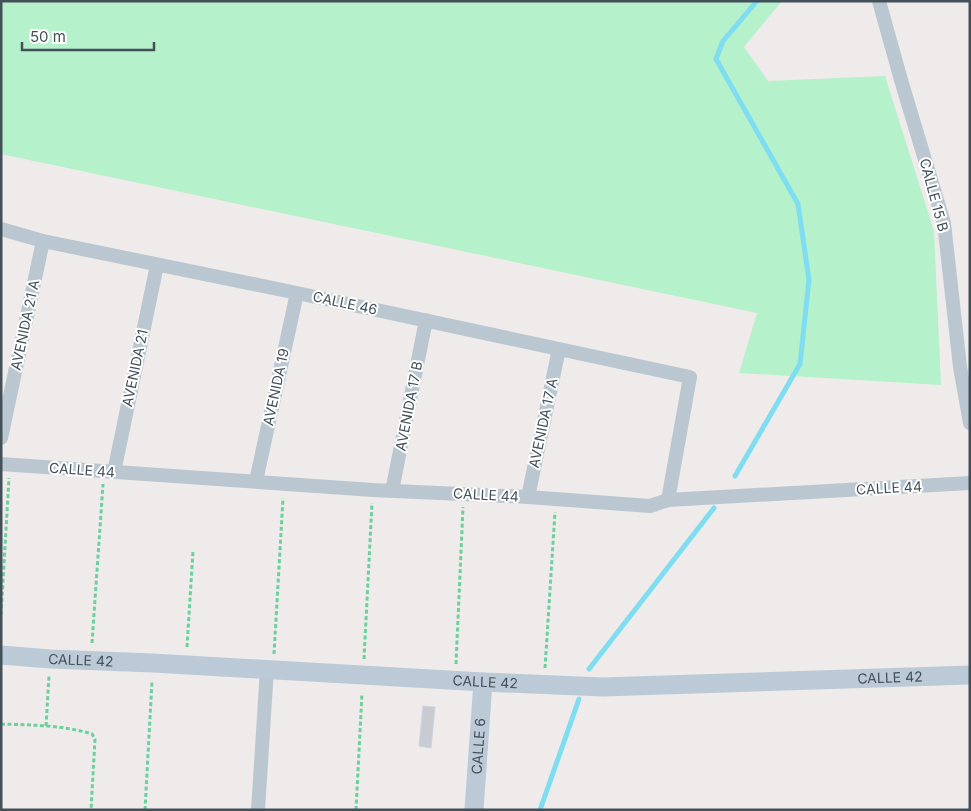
<svg xmlns="http://www.w3.org/2000/svg" width="971" height="811" viewBox="0 0 971 811" font-family="Inter,sans-serif">
	<style>
		.green { fill: #b5f1ca }
		.lines { fill: none; stroke-linecap: round; stroke-linejoin: round }
		.stream { stroke: #7fddf1; stroke-width: 5 }
		.building { fill: #c8cbd1; stroke: #cfd2d8 }
		.path { stroke: #6bd19b; stroke-width: 3; stroke-dasharray: 4 2.5; stroke-linecap: butt }
		.street { stroke: #bbc7d0; stroke-width: 14 }
		.secondary { stroke: #bccad7; stroke-width: 19 }
		.labels { text-anchor: middle; stroke-width: 4; stroke-linejoin: round; paint-order: stroke }
		.street-label { font-size: 14px; fill: #43505a; stroke: #fff }
	</style>
	<rect width="100%" height="100%" fill="#efebeb"/>
	<path class="green" d="M1 1H782L744 47 768 81 885 76 934 231 941 385 739 373 757 313 1 154Z"/>
	<g class="lines">
		<path class="stream" d="M735 476 800 364 809 280 798 204 716 59 723 41 757 1
			M589 669 714 508
			M540 810 579 699"/>
	</g>
	<path class="building" d="M423 706 435 707 431 748 419 746Z"/>
	<g class="lines">
		<path class="path" d="M1 615 9 478
			M92 643 103 484
			M187 647 193 551
			M274 654 283 498
			M364 659 372 503
			M456 664 463 507
			M545 668 555 512
			M1 724C31 725 63 725 92 734L95 739 91 810
			M46 726 49 676
			M145 810 152 681
			M356 810 362 693"/>
		<path class="street" d="M879 1 901 80 944 223 960 367 970 423
			M1 229 43 241 297 293 690 377 668 500
			M1 438 43 241
			M1 464 373 490 528 497 650 506 668 500 970 483
			M114 472 157 265
			M256 481 297 293
			M392 491 426 320
			M528 497 559 349
			M258 810 267 669"/>
		<g class="secondary">
			<path id="s1" d="M1 655 50 659 153 663 483 682 603 687 970 675"/>
			<path id="s2" d="M474 810 483 682"/>
		</g>
	</g>
	<g class="labels">
		<g class="street-label">
			<text transform="translate(934 195) rotate(75)" y="5">CALLE 15 B</text>
			<text transform="translate(345 303) rotate(12)" y="5">CALLE 46</text>
			<text transform="translate(25 325) rotate(-78)" y="5">AVENIDA 21 A</text>
			<text transform="translate(135 368) rotate(-78)" y="5">AVENIDA 21</text>
			<text transform="translate(276 387) rotate(-78)" y="5">AVENIDA 19</text>
			<text transform="translate(409 406) rotate(-79)" y="5">AVENIDA 17 B</text>
			<text transform="translate(543 423) rotate(-78)" y="5">AVENIDA 17 A</text>
			<text transform="translate(82 470) rotate(4)" y="5">CALLE 44</text>
			<text transform="translate(889 488) rotate(-3)" y="5">CALLE 44</text>
			<text transform="translate(486 495) rotate(3)" y="5">CALLE 44</text>
			<text dy="5" stroke="none"><textPath href="#s1" startOffset="80">CALLE 42</textPath></text>
			<text dy="5" stroke="none"><textPath href="#s1" startOffset="890">CALLE 42</textPath></text>
			<text dy="5" stroke="none"><textPath href="#s1" startOffset="485">CALLE 42</textPath></text>
			<text dy="5" stroke="none"><textPath href="#s2" startOffset="64">CALLE 6</textPath></text>
		</g>
	</g>
	<rect width="971" height="811" fill="none" stroke="#43505a" stroke-width="5"/>
	<path d="M22 42v8h132v-8" fill="none" stroke="#43505a" stroke-width="2.5"/>
	<text x="30" y="42" font-size="15" fill="#43505a" stroke="#ffffff" stroke-width="4" paint-order="stroke">50 m</text>
</svg>
